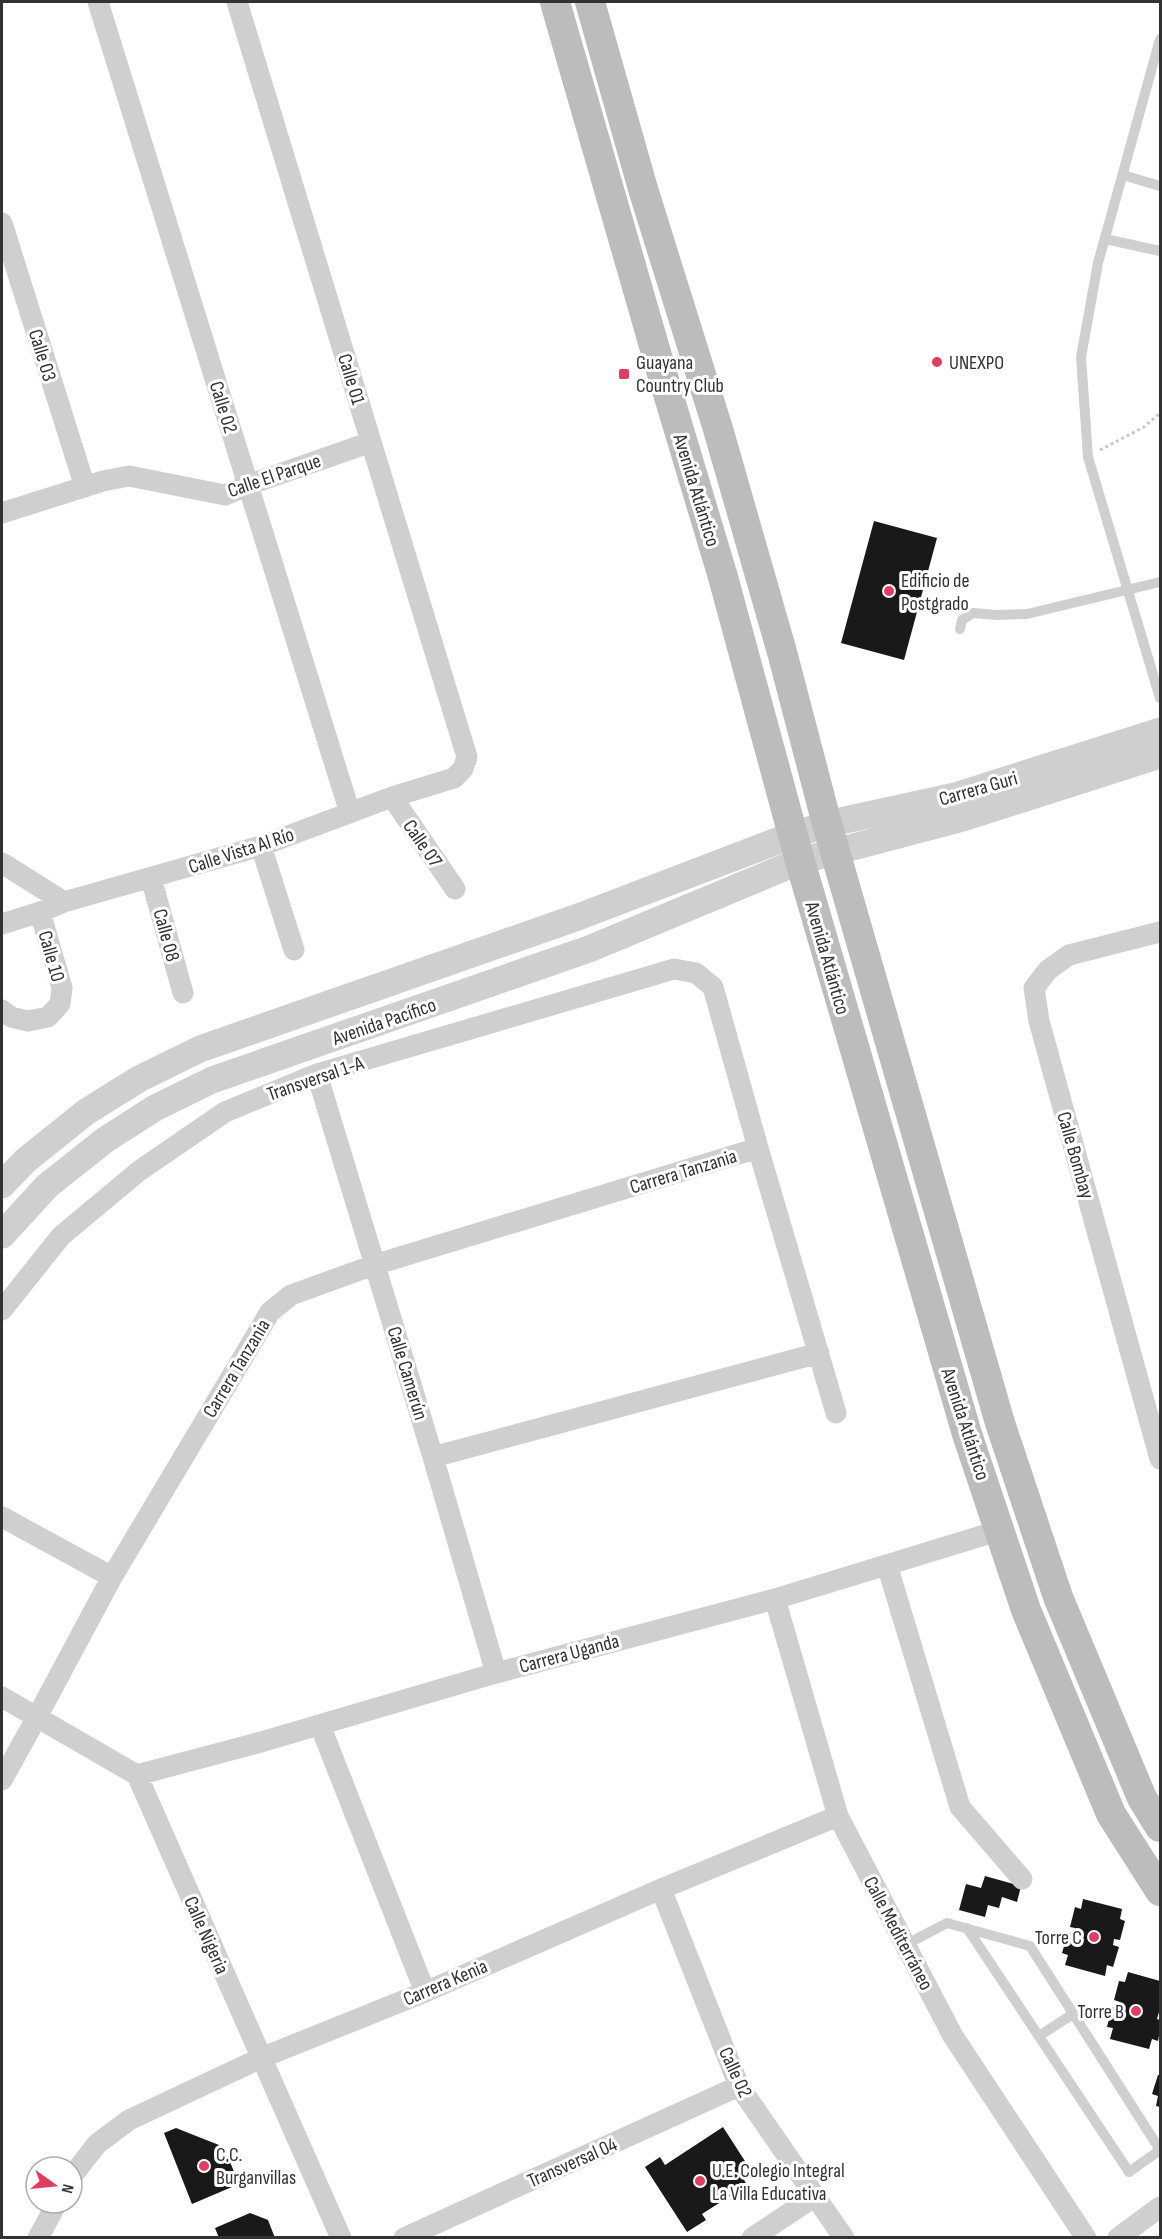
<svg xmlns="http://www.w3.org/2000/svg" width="1162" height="2239" viewBox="0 0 1162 2239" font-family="'Sofia Sans Condensed',sans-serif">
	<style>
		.building { fill: #191919 }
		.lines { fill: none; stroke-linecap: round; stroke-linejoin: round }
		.path { stroke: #c9c9c9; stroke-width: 3; stroke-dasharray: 3 3; stroke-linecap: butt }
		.service { stroke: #cfcfcf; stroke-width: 10 }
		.minor { stroke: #cfcfcf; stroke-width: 21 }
		.tertiary { stroke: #cfcfcf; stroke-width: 27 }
		.secondary { stroke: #bcbcbc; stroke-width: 30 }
		.poi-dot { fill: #e13d62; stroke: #fff; stroke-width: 2 }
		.labels { text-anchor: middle; stroke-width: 6; stroke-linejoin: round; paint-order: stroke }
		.street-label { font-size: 20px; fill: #323232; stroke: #fff }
		.poi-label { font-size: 20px; fill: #323232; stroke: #fff; text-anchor: start }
	</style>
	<rect width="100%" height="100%" fill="#fff"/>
	<path class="building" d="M874 521 937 538 904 660 841 643Z
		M985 1876 1021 1886 1017 1902 1002 1897 999 1908 988 1905 985 1917 959 1910 966 1884 981 1888Z
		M1083 1899 1122 1909 1120 1919 1125 1921 1120 1940 1114 1939 1113 1945 1119 1947 1113 1967 1107 1965 1105 1976 1065 1965 1068 1955 1062 1953 1068 1933 1074 1935 1075 1928 1070 1927 1075 1907 1081 1909Z
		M1128 1972 1160 1981V2013L1159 2012 1157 2019 1160 2020V2030L1158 2041 1152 2039 1149 2049 1110 2039 1113 2028 1107 2027 1112 2007 1118 2009 1120 2002 1114 2000 1119 1981 1125 1982Z
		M1158 2075H1160V2107L1156 2106 1158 2096 1152 2094Z
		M723 2127 752 2172 743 2178 747 2185 702 2214 706 2220 687 2232 645 2167 660 2157 665 2165Z
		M176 2128 224 2147 239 2184 192 2204 164 2133Z
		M250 2213 268 2220 275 2238H219L215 2228Z"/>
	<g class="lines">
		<path class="path" d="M1100 450 1144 427 1160 413"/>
		<path class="service" d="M1160 39 1098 263 1081 357 1088 457 1160 698
			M1123 175 1160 186
			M1105 239 1160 251
			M960 629 962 620 973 613 997 615 1027 614 1160 582
			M967 1928 1129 2172 1160 2150
			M905 1945 947 1923 1030 1946 1160 2150
			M1039 2036 1073 2014"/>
		<path class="minor" d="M98 2 350 813
			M2 223 85 487
			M2 513 103 481 129 476 225 495 248 485 371 442
			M392 797 455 889
			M261 846 294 950
			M2 863 64 902
			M151 878 183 993
			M2 924 40 912 64 902 261 846 392 797 454 778 463 769 467 757 237 2
			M1160 932 1069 955 1048 970 1034 988 1039 1021 1160 1459
			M2 1010 11 1017 28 1021 48 1017 60 1004 62 988 40 912
			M317 1074 433 1457 496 1673
			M2 1310 61 1236 139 1171 225 1112 317 1074 674 969 696 973 713 987 758 1148 836 1413
			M433 1457 819 1353
			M2 1517 112 1577
			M887 1565 960 1807 1022 1879
			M775 1599 838 1816 953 2036 1086 2238
			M2 1697 137 1775 341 2238
			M320 1725 425 1992
			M137 1775 261 1742 496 1673 775 1599 1001 1530
			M2 1780 37 1717 112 1577 270 1312 291 1295 374 1265 758 1148
			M661 1889 739 2086 844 2238
			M72 2176 97 2144 129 2120 261 2058 425 1992 661 1889 838 1816
			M38 2238 57 2203
			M404 2238 739 2086
			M752 2238 814 2197
			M1118 2238 1160 2207"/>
		<path class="tertiary" d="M2 1185 25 1161 86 1112 139 1079 200 1049 578 917 793 835 827 824 955 796 1160 731
			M2 1235 47 1186 105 1140 155 1108 212 1080 589 949 800 861 963 818 1160 755"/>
		<path class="secondary" d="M555 2 661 370 723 577 800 861 967 1434 1026 1610 1111 1814 1160 1891
			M590 2 643 189 718 429 782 652 827 824 1000 1423 1058 1597 1142 1798 1160 1827"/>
	</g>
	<g class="poi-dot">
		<circle cx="937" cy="362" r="6"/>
		<rect x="618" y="368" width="12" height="12" rx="3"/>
		<circle cx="889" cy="591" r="6"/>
		<circle cx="1094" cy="1937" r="6"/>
		<circle cx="1136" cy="2011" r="6"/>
		<circle cx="204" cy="2166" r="6"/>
		<circle cx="700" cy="2181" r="6"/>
	</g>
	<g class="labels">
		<g class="street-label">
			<text transform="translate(43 355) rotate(73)" y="7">Calle 03</text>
			<text transform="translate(352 379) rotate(73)" y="7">Calle 01</text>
			<text transform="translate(224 407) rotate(73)" y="7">Calle 02</text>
			<text transform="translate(274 475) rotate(-19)" y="7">Calle El Parque</text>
			<text transform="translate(697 490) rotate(73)" y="7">Avenida Atlántico</text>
			<text transform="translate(978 788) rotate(-16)" y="7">Carrera Guri</text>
			<text transform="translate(423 843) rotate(55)" y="7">Calle 07</text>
			<text transform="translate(241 850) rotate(-18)" y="7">Calle Vista Al Río</text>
			<text transform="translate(167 935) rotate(75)" y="7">Calle 08</text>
			<text transform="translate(52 956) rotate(74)" y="7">Calle 10</text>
			<text transform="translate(828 958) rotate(74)" y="7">Avenida Atlántico</text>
			<text transform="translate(384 1021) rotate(-19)" y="7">Avenida Pacífico</text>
			<text transform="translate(315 1078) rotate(-19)" y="7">Transversal 1-A</text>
			<text transform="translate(1076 1155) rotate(74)" y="7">Calle Bombay</text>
			<text transform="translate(683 1171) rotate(-17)" y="7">Carrera Tanzania</text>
			<text transform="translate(236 1368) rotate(-59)" y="7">Carrera Tanzania</text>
			<text transform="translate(408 1373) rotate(73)" y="7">Calle Camerún</text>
			<text transform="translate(966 1424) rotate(72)" y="7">Avenida Atlántico</text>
			<text transform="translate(569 1653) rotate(-15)" y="7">Carrera Uganda</text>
			<text transform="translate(899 1933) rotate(62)" y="7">Calle Mediterráneo</text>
			<text transform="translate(207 1935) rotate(66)" y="7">Calle Nigeria</text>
			<text transform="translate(445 1982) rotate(-23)" y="7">Carrera Kenia</text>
			<text transform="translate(736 2072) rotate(65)" y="7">Calle 02</text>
			<text transform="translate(572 2162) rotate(-24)" y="7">Transversal 04</text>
		</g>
		<g class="poi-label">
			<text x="636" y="369">Guayana<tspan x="636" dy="23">Country Club</tspan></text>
			<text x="949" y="369">UNEXPO</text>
			<text x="901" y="587">Edificio de<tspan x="901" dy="23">Postgrado</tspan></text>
			<text x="1082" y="1944" text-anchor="end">Torre C</text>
			<text x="1124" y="2018" text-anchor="end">Torre B</text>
			<text x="216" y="2161">C.C.<tspan x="216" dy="23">Burganvillas</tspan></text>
			<text x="712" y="2177">U.E. Colegio Integral<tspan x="712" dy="23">La Villa Educativa</tspan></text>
		</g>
	</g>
	<rect width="1162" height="2239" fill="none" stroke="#323232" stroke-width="6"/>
	<g transform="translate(54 2185) rotate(105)"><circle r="28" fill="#ffffff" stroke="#adadad" stroke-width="1.5"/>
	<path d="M0-4.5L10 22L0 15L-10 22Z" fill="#e13d62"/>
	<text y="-9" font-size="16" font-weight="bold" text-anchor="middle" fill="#323232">N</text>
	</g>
</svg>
